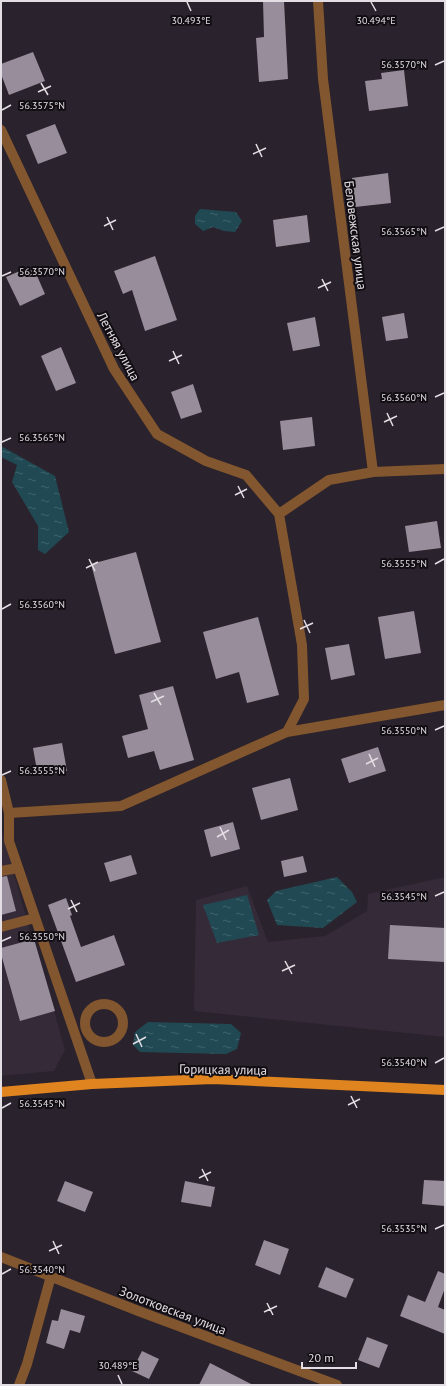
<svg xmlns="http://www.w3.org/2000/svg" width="446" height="1386" viewBox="0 0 446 1386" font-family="'PT Sans',sans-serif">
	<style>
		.built { fill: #352a38 }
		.water { fill: url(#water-ripples) }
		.building { fill: #988e9b }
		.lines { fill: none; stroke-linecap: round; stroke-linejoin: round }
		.minor { stroke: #82562e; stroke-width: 10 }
		.major { stroke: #df841e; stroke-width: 10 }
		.ticks { fill: none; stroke: #e3dde4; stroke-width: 1.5 }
		.labels { text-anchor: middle; stroke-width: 4; stroke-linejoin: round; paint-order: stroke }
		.street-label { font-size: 13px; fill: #e3dde4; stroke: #110d12 }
		.ticks-label { font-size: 10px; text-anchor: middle; fill: #e3dde4; stroke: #110d12; stroke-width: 4; stroke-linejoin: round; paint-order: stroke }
	</style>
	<defs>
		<pattern id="water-ripples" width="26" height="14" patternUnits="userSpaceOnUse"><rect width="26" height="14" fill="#214953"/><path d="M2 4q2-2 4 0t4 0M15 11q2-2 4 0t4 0" fill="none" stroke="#41636c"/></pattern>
	</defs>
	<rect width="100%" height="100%" fill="#2a222c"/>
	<path class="built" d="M1 828 30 931 34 939 65 1050 54 1071 1 1076Z
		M445 877V1037L194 1011 196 900 247 886 268 942 325 936 367 911 368 894Z"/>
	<path class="water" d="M200 209 236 212 242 221 235 232 224 231 213 227 203 231 195 224V216Z
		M1 446 55 476 69 532 45 554 38 550V526L12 482 17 465 1 457Z
		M337 877 352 892 357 902 323 928 277 925 267 900 276 891Z
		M247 895 259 935 217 943 203 905Z
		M148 1022 231 1024 241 1033 237 1049 226 1054 140 1052 133 1045 135 1032Z"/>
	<path class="building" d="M263 1H284L288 79 259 82 256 38 264 37Z
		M33 52 45 81 9 95 1 74V64Z
		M404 70 408 106 369 111 365 81 382 79 381 73Z
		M55 124 67 153 38 164 26 135Z
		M388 173 391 203 355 207 352 178Z
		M307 215 310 242 276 247 273 220Z
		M155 256 177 320 145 331 132 290 123 294 114 271Z
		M34 269 45 294 20 306 6 277 22 270 24 274Z
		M404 313 408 338 386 341 382 317Z
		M315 317 320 346 293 351 287 323Z
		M61 347 76 383 56 391 41 356Z
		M193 384 202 412 181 419 171 392Z
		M312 417 315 446 283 450 280 421Z
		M437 521 441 548 409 552 405 526Z
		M136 552 161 642 115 654 91 564Z
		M414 611 421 653 385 659 378 617Z
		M258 617 279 695 247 703 239 672 216 679 203 632Z
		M349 644 355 675 331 680 325 648Z
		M173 686 194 760 160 770 154 751 128 758 122 736 148 729 139 695Z
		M62 743 67 771 38 776 33 748Z
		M378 747 386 771 349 783 341 759Z
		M290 778 298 810 261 820 252 788Z
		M233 822 240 849 211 857 204 830Z
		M131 855 137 874 110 882 104 863Z
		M303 856 307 872 284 877 281 861Z
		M7 876 16 911 1 915V877Z
		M66 898 72 915 70 916 81 947 114 935 125 965 76 982 48 905Z
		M390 925 445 928V962L388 959Z
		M34 939 55 1011 20 1021 1 954V948Z
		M424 1180 445 1181V1206L422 1204Z
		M65 1181 93 1192 85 1212 57 1201Z
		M185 1181 215 1187 211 1207 181 1202Z
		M264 1240 289 1249 280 1275 255 1265Z
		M326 1267 354 1279 346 1298 318 1287Z
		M438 1271 445 1274V1288L438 1307 445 1310V1334L400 1316 408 1295 425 1302Z
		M61 1309 85 1316 80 1333 70 1330 64 1349 46 1343 52 1320 58 1321Z
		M367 1337 388 1345 379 1368 358 1360Z
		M142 1351 159 1359 149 1379 132 1371Z
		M210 1363 253 1385H199Z"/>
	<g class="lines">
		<path class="minor" d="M318 1 323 79 373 472
			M1 130 114 369 157 434 206 461 246 475 279 514
			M279 514 329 480 373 472 445 469
			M287 732 445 705
			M1 780 9 813V841L92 1084
			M9 813 121 806 287 732 304 699 302 645 279 514
			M1 871 18 868
			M1 927 35 918
			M85 1023a19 19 0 1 1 38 0a19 19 0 1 1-38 0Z
			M1 1257 141 1312 337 1385
			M19 1385 27 1364 51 1276"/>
		<path class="major" d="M1 1092 92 1084 213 1079 445 1090"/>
	</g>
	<path class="ticks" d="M187 2 191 11M371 2 376 11M435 65 444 61M41 83 48 95M38 92 51 86M2 110 11 105M256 144 262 157M253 154 266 148M107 217 113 230M104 226 116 220M435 231 444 227M2 276 11 272M322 279 328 291M318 288 331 282M173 351 179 364M169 361 182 355M435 397 444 393M387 413 393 426M384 422 397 416M2 442 11 438M238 486 244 498M235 495 247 489M89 559 95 571M435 564 444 559M86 568 98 562M2 609 11 604M304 620 310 633M300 629 313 623M154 693 161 705M151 702 164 696M435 730 444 726M369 754 375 767M366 764 378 758M2 775 11 771M220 827 226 840M217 837 229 830M435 896 444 892M71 900 77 912M68 909 80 903M2 941 11 937M285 961 292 974M282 971 295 965M136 1034 142 1047M133 1044 146 1037M435 1063 444 1058M351 1096 357 1108M348 1105 360 1099M2 1108 11 1103M202 1169 208 1181M199 1178 211 1172M435 1229 444 1225M53 1241 59 1254M49 1251 62 1245M2 1274 11 1269M267 1303 273 1315M264 1312 277 1306M118 1375 122 1384"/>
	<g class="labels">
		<g class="street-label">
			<text transform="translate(356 235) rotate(83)" y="5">Беловежская улица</text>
			<text transform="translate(119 346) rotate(62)" y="5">Летняя улица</text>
			<text transform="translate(223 1069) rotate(1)" y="5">Горицкая улица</text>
			<text transform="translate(173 1310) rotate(21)" y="5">Золотковская улица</text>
		</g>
	</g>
	<g class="ticks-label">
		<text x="191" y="24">30.493°E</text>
		<text x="376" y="24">30.494°E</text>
		<text x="404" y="68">56.3570°N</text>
		<text x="42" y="109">56.3575°N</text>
		<text x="404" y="235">56.3565°N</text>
		<text x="42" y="275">56.3570°N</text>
		<text x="404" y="401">56.3560°N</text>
		<text x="42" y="441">56.3565°N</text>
		<text x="404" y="567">56.3555°N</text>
		<text x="42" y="608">56.3560°N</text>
		<text x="404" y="734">56.3550°N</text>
		<text x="42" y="774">56.3555°N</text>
		<text x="404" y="900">56.3545°N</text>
		<text x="42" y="940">56.3550°N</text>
		<text x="404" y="1066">56.3540°N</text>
		<text x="42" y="1107">56.3545°N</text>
		<text x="404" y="1232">56.3535°N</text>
		<text x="42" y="1273">56.3540°N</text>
		<text x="118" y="1369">30.489°E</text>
	</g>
	<rect width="446" height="1386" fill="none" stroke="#e3dde4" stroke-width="4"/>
	<path d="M302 1362v6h54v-6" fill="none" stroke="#e3dde4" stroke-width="2"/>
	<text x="308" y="1362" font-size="12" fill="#e3dde4" stroke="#110d12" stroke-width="3" paint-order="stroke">20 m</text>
</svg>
